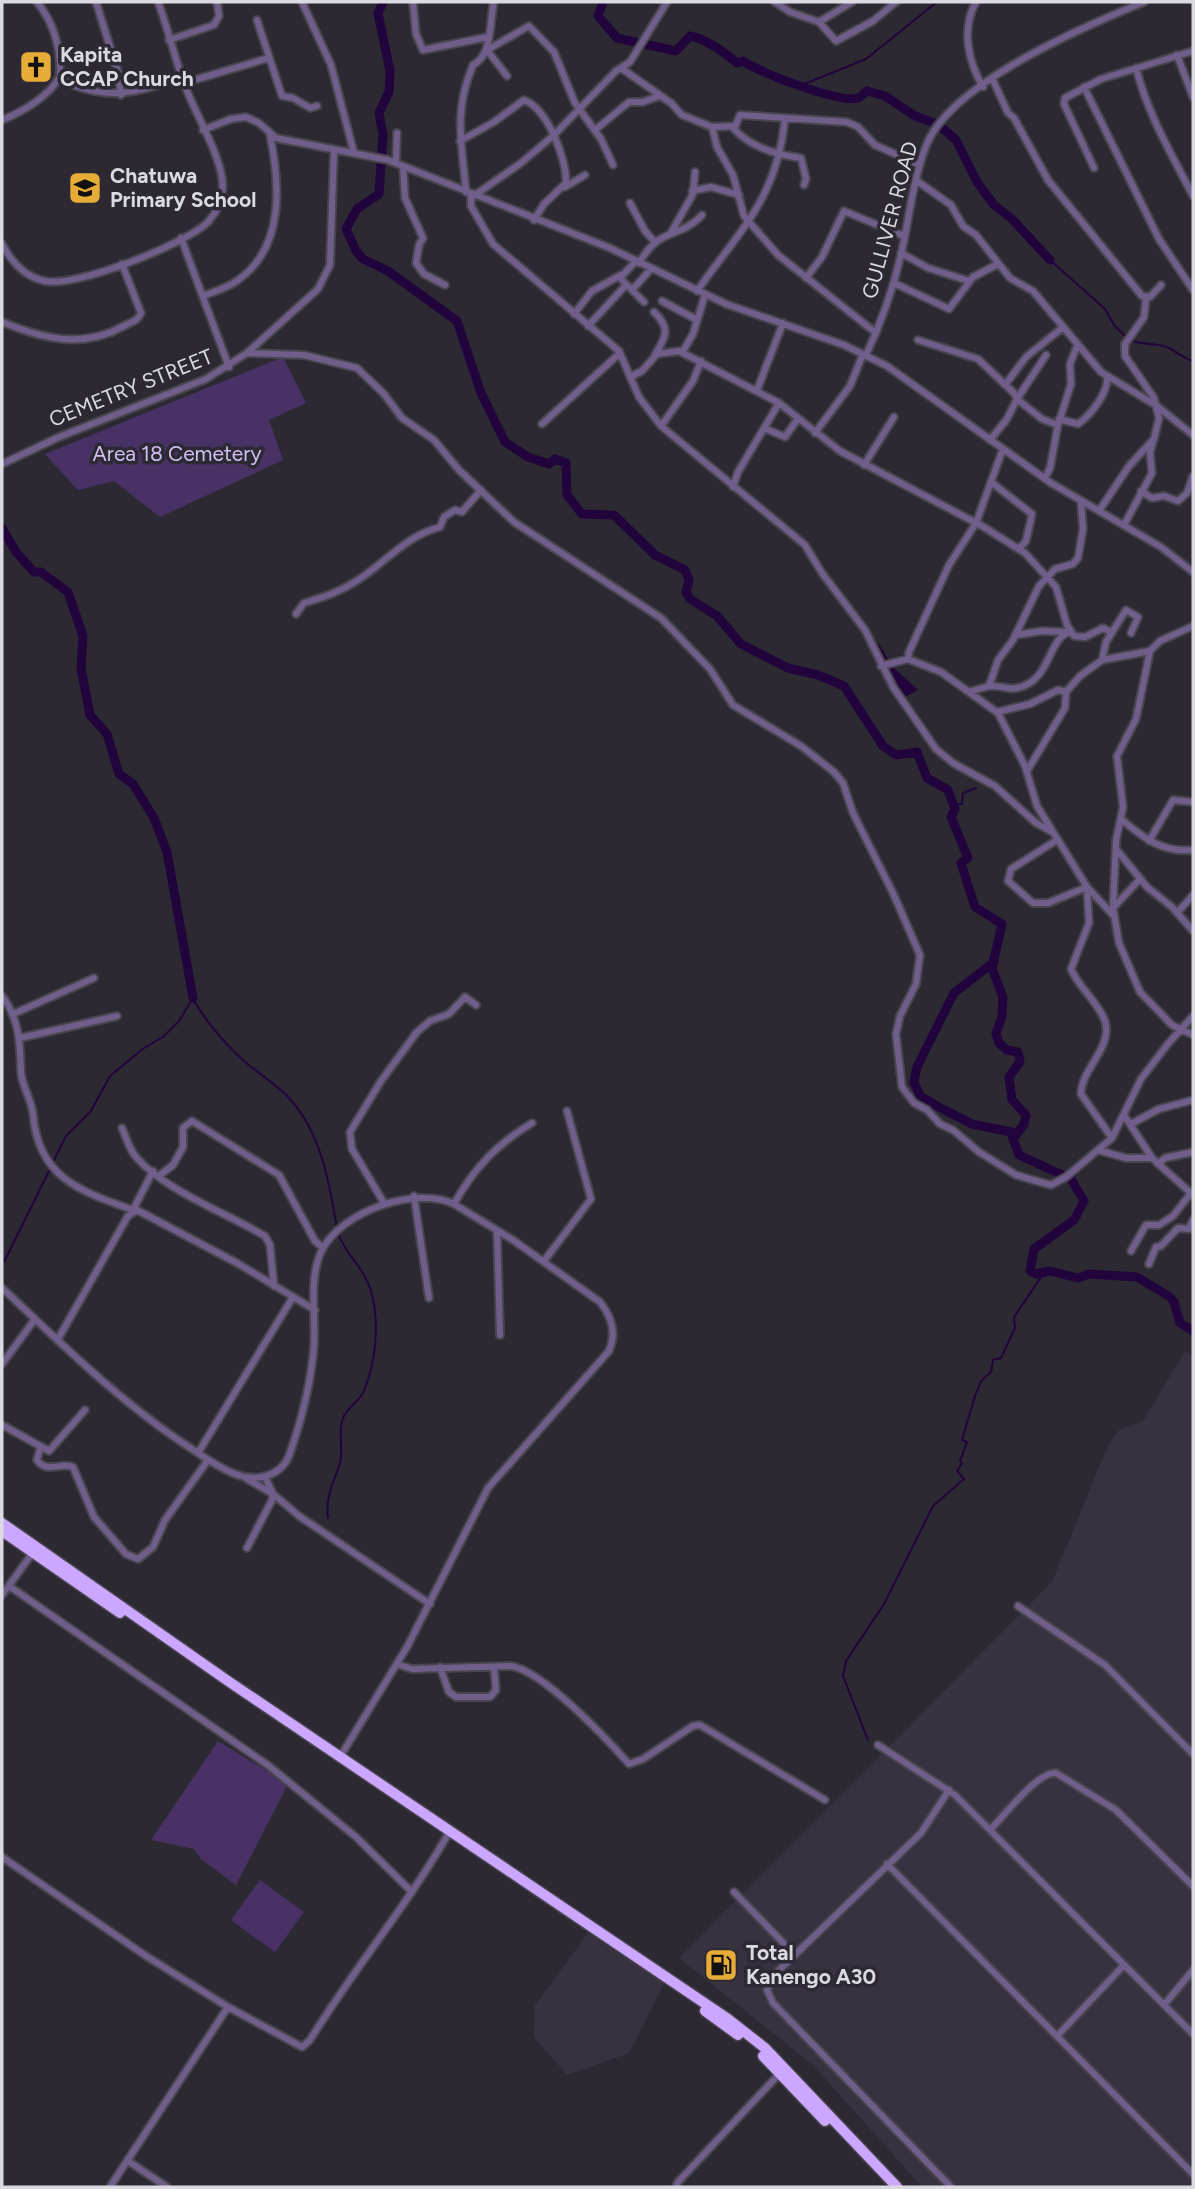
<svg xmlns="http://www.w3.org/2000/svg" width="1195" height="2189" viewBox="0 0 1195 2189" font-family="Figtree,sans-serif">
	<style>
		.built { fill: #373140 }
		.green { fill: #483265 }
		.water { fill: #22043c }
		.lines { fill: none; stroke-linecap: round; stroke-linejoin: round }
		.stream { stroke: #22043c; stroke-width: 2 }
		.river { stroke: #22043c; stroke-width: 9 }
		.minor-casing { stroke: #49454f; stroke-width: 10 }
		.highway-casing { stroke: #49454f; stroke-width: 13 }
		.minor { stroke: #705e8a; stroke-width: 6 }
		.highway { stroke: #cca7ff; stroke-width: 10 }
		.labels { text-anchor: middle; stroke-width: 7; stroke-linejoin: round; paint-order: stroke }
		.poi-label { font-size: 21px; font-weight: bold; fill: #dcdae1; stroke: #2d2933; text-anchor: start }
		.street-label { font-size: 21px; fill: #dcdae1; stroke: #2d2933 }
		.park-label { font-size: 21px; fill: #d3bef3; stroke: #2d2933 }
	</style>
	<rect width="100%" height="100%" fill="#2d2933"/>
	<path class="built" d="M1185 1351 1193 1356V2187H922L813 2065 679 1958 1052 1582 1108 1445 1119 1430 1143 1421Z
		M588 1933 664 1983 629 2053 567 2075 534 2037 535 2005Z"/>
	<path class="green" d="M283 357 306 403 269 420 283 460 160 517 114 481 78 490 45 454Z
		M218 1741 288 1784 236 1885 201 1859 194 1849 151 1840Z
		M260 1880 304 1912 275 1952 231 1920Z"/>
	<path class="water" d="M877 641 893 667 918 690 903 698 880 653Z"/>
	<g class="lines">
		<path class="stream" d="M802 85 866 59 937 2
			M1050 260 1105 309 1114 325 1126 337
			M1130 340C1142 345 1152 343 1164 346 1175 349 1181 358 1193 361
			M954 804H962L963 793 976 788
			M193 999C207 1023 223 1042 244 1061 259 1074 276 1084 290 1099 321 1133 330 1185 337 1229
			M52 1164 66 1136 91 1111 110 1076 144 1048 163 1037 179 1021 193 998
			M4 1262 50 1169
			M328 1518C325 1498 333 1484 339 1466 345 1450 337 1434 343 1418 347 1408 358 1402 363 1393 376 1364 380 1322 371 1291 365 1269 347 1256 339 1236
			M868 1740 843 1676 846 1661 884 1604 933 1506 964 1479 957 1471 962 1463 960 1461 967 1442 962 1440 975 1396 981 1381 991 1372 993 1360 1001 1358 1015 1328 1014 1317 1044 1273"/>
		<path class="river" d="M383 2 378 13 390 71 389 92 379 113 383 135 379 194 357 209 346 229 356 251 363 259 388 271 457 321 481 393 505 442 528 457 549 464 555 459 566 463 567 495 582 514 614 515 655 555 685 570 689 580 686 592 690 599 717 616 741 644 788 668 818 675 844 686 883 746 896 755 917 752 927 778 948 790 955 809 951 817 968 858 961 863 975 907 1002 924 992 968 1003 997 1002 1016 996 1034 999 1043 1007 1050 1018 1052 1020 1062 1009 1077 1012 1100 1026 1115 1024 1124 1013 1139 1019 1155 1071 1179 1084 1201 1074 1220 1034 1249 1030 1271 1036 1274 1049 1271 1078 1278 1089 1274 1137 1277 1170 1297 1174 1302 1180 1323 1193 1331
			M603 2 598 16 617 38 676 51 690 36C708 40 723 51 737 63L743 61C758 72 841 104 858 98 861 97 864 93 867 91L885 96 915 116 937 124
			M941 127 956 140 977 182 994 205 1012 219 1050 260
			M2 528 16 552 34 572H41L68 592 83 636 81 668 90 715 107 734 119 774 133 784 154 818 167 852 193 998
			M994 962 954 993 917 1067 914 1082 920 1096 937 1106 972 1124 1011 1132 1013 1139"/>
		<defs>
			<path id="minor" d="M96 2 118 72 121 95
				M302 2 331 65 354 153
				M413 2 416 34 423 50 488 37
				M775 2 790 12 819 22 852 2
				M976 2C961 28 968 62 983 87
				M257 20 282 96 293 98 310 108 317 106
				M819 22 836 41 873 21 896 2
				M169 40 214 25 219 16 217 2
				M1177 55 1193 97
				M621 68 671 103 682 115 712 127 717 147 733 175 744 216 778 255 876 333
				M1136 68C1148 115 1171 153 1193 196
				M507 76 487 50 529 26 554 52 575 103 601 139 613 165
				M59 79C107 102 133 93 182 78
				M993 80 1008 113 1014 118 1048 180 1142 296 1150 297 1161 285
				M184 83 269 58
				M1084 87 1159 239 1193 290
				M2 120C22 112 50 96 60 76 61 49 54 23 37 2
				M712 127 735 126
				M203 130 231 119 246 117 259 123 276 138 388 160 610 248 726 304 844 345 887 366 1051 483 1161 547 1193 572
				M595 130 629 102H643L659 96
				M460 141 494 122 524 100C548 109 567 160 566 183L544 204 534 220
				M396 163 397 133
				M403 166 405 198 423 238 419 245 416 263 424 274 445 285
				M1094 168 1064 104 1065 98 1101 79 1193 51
				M917 181 951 205 963 226 976 235 1010 278 1033 291 1101 372 1157 406 1193 435
				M804 185 806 179 801 158C776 155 752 148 734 129L740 115 847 122 858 127 875 145 920 165
				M565 187 585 175
				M692 191 711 187 739 195
				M466 192C462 144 453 112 473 65 493 55 489 22 494 2
				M471 193V206L493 244 619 351 639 397 661 426 805 545 822 573 865 630 893 687 936 749 953 763 995 786 1036 823 1052 832
				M475 195 521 163 554 135 616 71 630 62 667 2
				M630 203 645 231 654 241
				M672 231 693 194 695 172
				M181 238 229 367
				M2 244C11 261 24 277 45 281 75 288 186 244 208 222 215 214 221 204 222 193 228 165 193 111 184 83 174 56 168 28 158 2
				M901 253 928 268 969 281
				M636 261 620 278 644 302
				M639 263C661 225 679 240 702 215
				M806 278 822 257 844 211 904 236
				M894 283 949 309 973 277 998 264
				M632 290 651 269
				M697 291C740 230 777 199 785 118
				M203 296C215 291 228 288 238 280 285 247 280 184 270 135
				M662 301 697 320
				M654 312C671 328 666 337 655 355
				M574 314 592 291 621 275
				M2 322C44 339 82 349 124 326 131 322 138 321 141 313L122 264
				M588 326 626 285
				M918 340 978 359 1014 393 1017 399 1007 419 990 440
				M683 351 693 334 705 295
				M247 353 304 355 357 368 384 394 402 418 434 440 459 470 514 522 661 618 710 669 733 705 801 746 834 772 843 783 853 813 893 893 920 955 916 984 900 1016 896 1034 902 1087 914 1103 927 1110 940 1124 953 1130 979 1152 1016 1175 1040 1182 1051 1185 1066 1177 1112 1138 1141 1079 1167 1045 1193 1016
				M866 355C881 323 893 289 901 255 909 219 913 180 926 146 950 83 1085 26 1144 2
				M1046 355 1017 399 1042 419 1058 425
				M630 377 642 371 657 354 679 351 779 403 840 451 982 526 1025 553 1056 587 1067 625 1074 636 1085 637 1103 628 1111 632
				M1005 385 1026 357 1062 328
				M757 390 783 323
				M1059 419 1078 424C1091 415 1109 392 1107 376
				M542 424 620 353
				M661 426 693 381 701 361
				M764 428 785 437 797 420
				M815 433 850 386 863 354
				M1003 449 976 523 949 565 909 652 908 659 941 672 998 713 1025 766 1037 806 1087 887 1114 916
				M2 464 59 437 206 379 247 353 318 289 330 265 334 150
				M864 465 894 417
				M1045 478 1050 468 1058 425 1071 384 1070 364 1077 346
				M991 482 1032 514 1026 541 1019 549
				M733 487 738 472 779 403
				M1141 491 1152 498 1164 496 1178 501 1187 493 1193 476
				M1099 511 1129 466 1154 439 1159 418 1154 398 1125 356V344L1144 317 1146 298
				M1124 525 1152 473 1150 453 1153 441
				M296 614 304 603C324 597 340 592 358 580 387 561 406 536 440 527L444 517 455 510 462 512 481 490
				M1193 626 1160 641 1150 651 1136 719 1117 756 1123 807 1116 841 1113 908 1119 943 1140 992 1172 1025 1193 1035
				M1015 635 1042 631 1068 632
				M1102 660 1106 642 1126 610 1138 617 1131 633
				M881 666 908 659
				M989 686C998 685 1008 690 1017 688 1052 681 1047 638 1070 632
				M969 692 989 686 998 660 1013 640 1039 586 1055 569 1073 564 1078 558 1083 529 1081 502
				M997 712 1030 704 1058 690 1066 692
				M1027 771 1065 708 1066 692 1080 676 1102 660 1150 651
				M1121 819C1143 838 1163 853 1193 850
				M1057 840 1011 869 1008 881 1033 903H1048L1087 887 1089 923 1071 969C1079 988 1098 1002 1105 1021 1113 1048 1081 1069 1081 1094L1112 1138
				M1149 841 1173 800 1193 802
				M1116 849 1147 887 1172 907 1193 931
				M1113 908 1140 879
				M1177 913 1193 895
				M2 996C20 1020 20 1044 21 1072 22 1087 32 1100 33 1114 38 1177 79 1191 133 1210L153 1171
				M13 1014 94 978
				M20 1038 117 1016
				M1124 1115 1152 1158 1193 1195
				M1131 1124 1159 1109 1193 1100
				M122 1128C126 1137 129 1149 136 1157 164 1190 228 1214 265 1236L270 1245 274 1286
				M1098 1150 1126 1158H1152
				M1158 1164 1165 1158 1193 1152
				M160 1175 173 1165 183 1147V1128L192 1121 279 1175 315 1241 323 1248
				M414 1196 429 1298
				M384 1203 352 1149 350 1132 381 1081 417 1032 430 1021 449 1014 465 997 476 1005
				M454 1204C474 1168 497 1144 532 1123
				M497 1231 500 1335
				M1131 1251 1146 1225H1159L1173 1216 1191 1193
				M544 1261 591 1199 567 1111
				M1149 1264 1156 1247 1161 1246 1178 1228 1189 1229 1193 1220
				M2 1288C62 1344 121 1403 189 1447 204 1457 219 1468 235 1474 256 1482 280 1477 289 1456 301 1422 311 1382 314 1346 316 1316 308 1278 322 1250 342 1211 415 1186 454 1204L513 1240 600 1302C612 1317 617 1333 609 1351L488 1488 407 1647 340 1757
				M58 1339 128 1216 137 1210 237 1263 315 1310
				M2 1364 35 1319
				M2 1425 49 1451 85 1410
				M40 1449 37 1460C47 1474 61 1462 73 1467L94 1517 126 1554 138 1559 153 1547 165 1520 208 1460
				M198 1453 293 1297
				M247 1479 273 1494 299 1516 430 1604
				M247 1548 272 1500 273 1494 265 1477
				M9 1586 269 1766 356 1837 412 1892
				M2 1595 34 1551
				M1018 1606 1105 1665 1193 1754
				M397 1664 412 1669 511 1666C543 1671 606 1738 629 1764L643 1759 693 1726 700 1725 825 1800
				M440 1667 449 1692 456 1697H490L496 1690 494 1667
				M878 1745 955 1795 1193 2034
				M949 1790 921 1833 775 1974 767 1990 773 2003 951 2187
				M990 1830C1004 1816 1038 1771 1056 1773L1116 1810 1193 1886
				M2 1857 146 1956 228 2007 302 2047 310 2040C353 1970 406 1907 447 1836
				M887 1864 1193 2174
				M734 1892 795 1955
				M1164 2005 1193 1970
				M1057 2036 1124 1965
				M128 2161 167 2187
				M110 2187 228 2007
				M676 2187 678 2182 781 2072"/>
			<path id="highway" d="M2 1523 228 1681 728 2019 765 2048 897 2187
				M2 1531 120 1613
				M705 2011 738 2035
				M763 2056 825 2121"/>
		</defs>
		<use href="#minor" class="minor-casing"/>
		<use href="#highway" class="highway-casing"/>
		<use href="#minor" class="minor"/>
		<use href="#highway" class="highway"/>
	</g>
	<defs>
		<symbol id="church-square" viewBox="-11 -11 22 22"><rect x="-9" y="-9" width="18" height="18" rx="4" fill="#e7ac37" stroke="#2d2933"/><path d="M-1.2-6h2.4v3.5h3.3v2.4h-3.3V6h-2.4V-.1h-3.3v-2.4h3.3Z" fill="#111"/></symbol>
		<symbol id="school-square" viewBox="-11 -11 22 22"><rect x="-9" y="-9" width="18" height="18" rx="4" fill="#e7ac37" stroke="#2d2933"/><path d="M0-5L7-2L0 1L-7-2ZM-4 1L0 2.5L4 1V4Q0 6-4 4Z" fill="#111"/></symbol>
		<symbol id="fuel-square" viewBox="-11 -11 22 22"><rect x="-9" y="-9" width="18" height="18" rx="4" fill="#e7ac37" stroke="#2d2933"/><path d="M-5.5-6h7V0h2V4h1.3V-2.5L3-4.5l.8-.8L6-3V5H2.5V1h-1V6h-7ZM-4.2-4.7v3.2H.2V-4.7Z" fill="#111"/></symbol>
	</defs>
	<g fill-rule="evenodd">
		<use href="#church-square" x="17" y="48" width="38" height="38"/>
		<use href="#school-square" x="66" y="169" width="38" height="38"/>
		<use href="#fuel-square" x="702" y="1946" width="38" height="38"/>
	</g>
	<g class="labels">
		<g class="poi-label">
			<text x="60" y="62">Kapita<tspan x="60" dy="24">CCAP Church</tspan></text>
			<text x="110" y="183">Chatuwa<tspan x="110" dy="24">Primary School</tspan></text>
			<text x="746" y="1960">Total<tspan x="746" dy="24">Kanengo A30</tspan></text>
		</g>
		<g class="street-label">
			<text transform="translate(890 220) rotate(-75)" y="7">GULLIVER ROAD</text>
			<text transform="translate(131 388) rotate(-22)" y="7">CEMETRY STREET</text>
		</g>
		<g class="park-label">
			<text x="177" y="461">Area 18 Cemetery</text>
		</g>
	</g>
	<rect width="1195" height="2189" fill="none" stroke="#dcdae1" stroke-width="7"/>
</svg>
